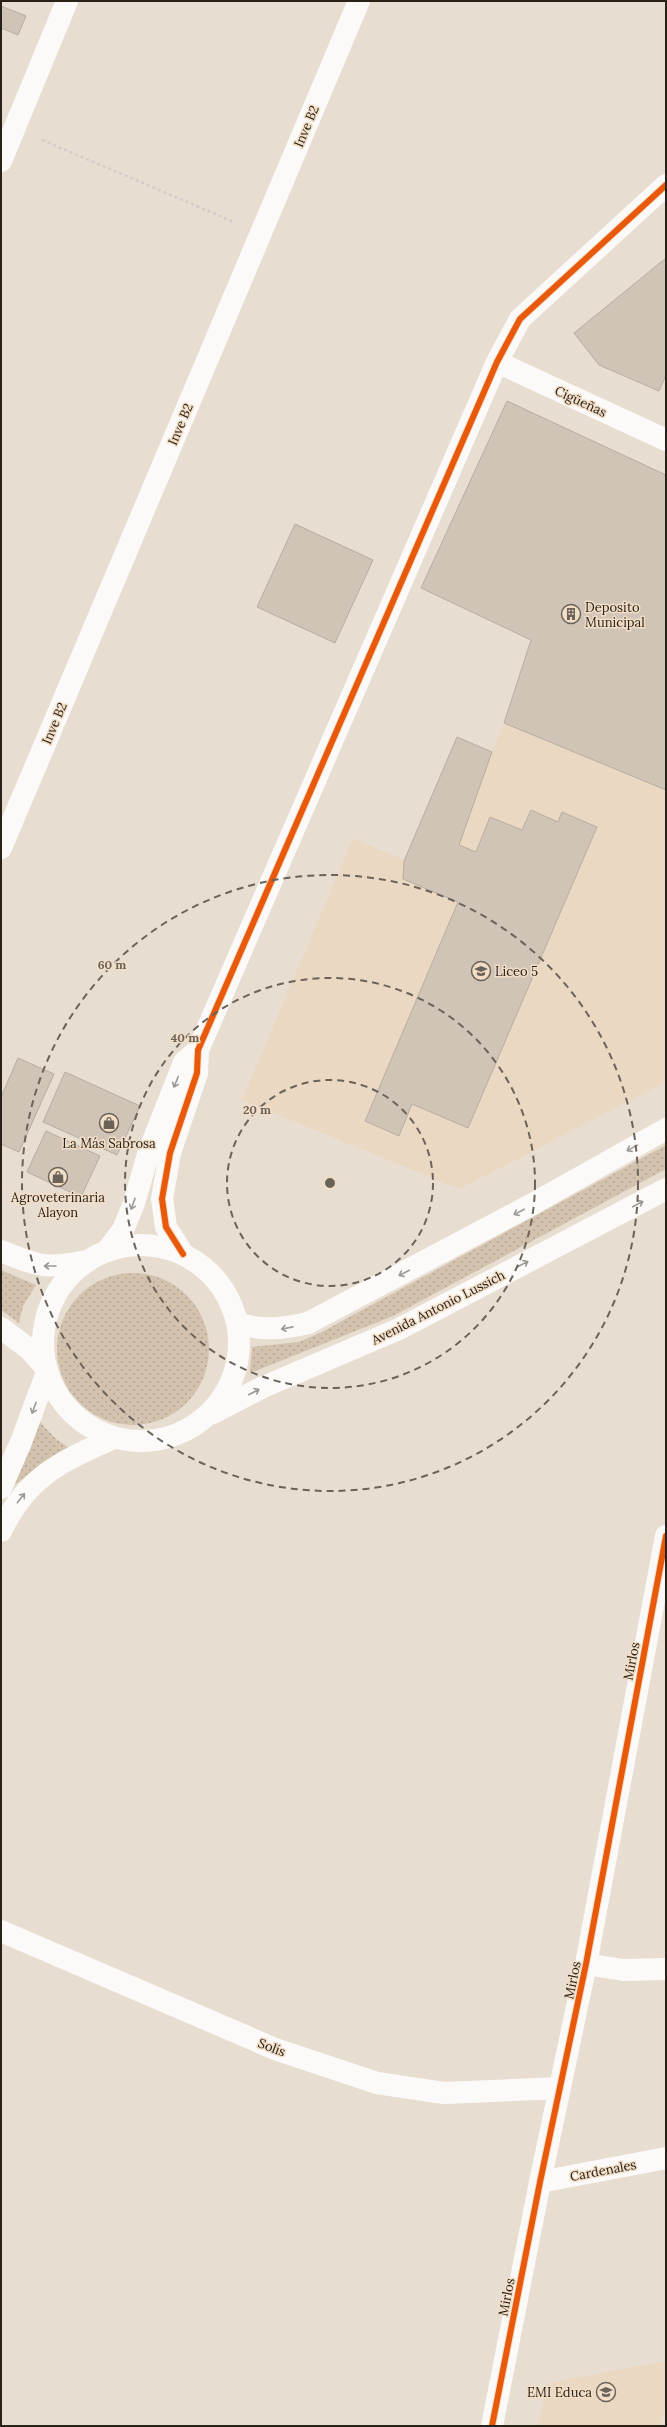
<svg xmlns="http://www.w3.org/2000/svg" width="667" height="2427" viewBox="0 0 667 2427" font-family="Lora,serif">
	<style>
		.built { fill: #ebd8c2 }
		.grass { fill: url(#grass-dots) }
		.building { fill: #d0c4b7; stroke: #b5ada3 }
		.lines { fill: none; stroke-linecap: round; stroke-linejoin: round }
		.path { stroke: #d1ceca; stroke-width: 2.5; stroke-dasharray: 3 3; stroke-linecap: butt }
		.minor { stroke: #fcfaf8; stroke-width: 22 }
		.major { stroke: #fcfaf8; stroke-width: 22 }
		.cycleway-casing { stroke: #f2dec7; stroke-width: 8 }
		.cycleway { stroke: #e8590c; stroke-width: 6 }
		.oneway { stroke: #9d9893 }
		.ring { fill: none; stroke: #6b6359; stroke-width: 2; stroke-dasharray: 7 5 }
		.labels { text-anchor: middle; stroke-width: 3; stroke-linejoin: round; paint-order: stroke }
		.street-label { font-size: 13px; fill: #282118; stroke: #f2dec7 }
		.poi-label { font-size: 13px; fill: #282118; stroke: #f2dec7; text-anchor: start }
		.centre { fill: #6b6359; stroke: #f2dec7; stroke-width: 2 }
		.ring-label { font-size: 12px; text-anchor: middle; font-weight: bold; fill: #6b6359; stroke: #f2dec7; stroke-width: 3; stroke-linejoin: round; paint-order: stroke }
	</style>
	<defs>
		<pattern id="grass-dots" width="8" height="8" patternUnits="userSpaceOnUse"><rect width="8" height="8" fill="#d3c2ad"/><path d="M2 2h.1M6 6h.1" fill="none" stroke="#b5a694" stroke-width="1.8" stroke-linecap="round"/></pattern>
	</defs>
	<rect width="100%" height="100%" fill="#e8ddd1"/>
	<path class="built" d="M504 723 666 790V1082L459 1189 242 1100 353 838 404 860 457 737 492 752Z
		M666 2361V2401L661 2426H538L548 2383Z"/>
	<path class="grass" d="M666 1145V1169L393 1316 250 1373 252 1347 299 1342 320 1333Z
		M1 1270 36 1285 23 1306 19 1323 1 1310Z
		M57 1349a76 76 0 1 1 152 0a76 76 0 1 1-152 0Z
		M40 1422 56 1439 71 1449 43 1463 13 1486 30 1449Z"/>
	<path class="building" d="M1 6 26 16 18 35 1 28Z
		M666 258V375L659 391 599 365 574 333Z
		M507 401 666 475V790L504 723 531 640 421 588Z
		M295 524 373 560 335 643 257 607Z
		M457 737 492 752 459 845 476 852 490 817 522 830 531 810 558 822 562 812 597 827 468 1128 412 1104 399 1136 365 1121 458 902 403 879 404 861Z
		M18 1058 54 1074 19 1152 1 1144V1097Z
		M65 1072 140 1106 117 1155 43 1122Z
		M46 1131 100 1156 81 1197 27 1172Z"/>
	<g class="lines">
		<path class="path" d="M42 140 234 222"/>
		<path class="minor" d="M1 161 67 1
			M497 362 666 440
			M1 848 359 1
			M107 1251 123 1230 134 1203 149 1151 184 1062 198 1050
			M183 1254 166 1227 162 1199 170 1153 197 1073 198 1050 497 362 520 319 666 185
			M1 1488 21 1442 47 1372
			M1 1531C27 1476 62 1461 114 1438
			M1 1931 275 2049 377 2083 444 2093 560 2088
			M586 1964 623 1970 666 1969
			M540 2182 666 2158
			M492 2426 540 2182 586 1964 666 1536"/>
		<path class="major" d="M43 1343a98 98 0 1 1 196 0a98 98 0 1 1-196 0Z
			M1 1251C40 1267 46 1269 87 1261
			M237 1323C262 1331 283 1329 308 1323L529 1206 666 1129
			M1 1328 29 1349 47 1369
			M213 1413 261 1388 399 1329 666 1189"/>
		<defs>
			<path id="cycleway" d="M183 1254 166 1227 162 1199 170 1153 197 1073 198 1050 497 362 520 319 666 185
				M492 2426 540 2182 586 1964 666 1536"/>
		</defs>
		<use href="#cycleway" class="cycleway-casing"/>
		<use href="#cycleway" class="cycleway"/>
	</g>
	<defs><path id="oneway-shaft" d="M-6 0H5M1.5-3L5.5 0L1.5 3" fill="none" stroke-width="1.6" stroke-linecap="round" stroke-linejoin="round"/></defs>
	<g class="oneway">
		<use href="#oneway-shaft" transform="translate(176 1082) rotate(112)"/>
		<use href="#oneway-shaft" transform="translate(632 1148) rotate(151)"/>
		<use href="#oneway-shaft" transform="translate(133 1204) rotate(110)"/>
		<use href="#oneway-shaft" transform="translate(638 1204) rotate(-28)"/>
		<use href="#oneway-shaft" transform="translate(519 1212) rotate(152)"/>
		<use href="#oneway-shaft" transform="translate(523 1264) rotate(-28)"/>
		<use href="#oneway-shaft" transform="translate(50 1266) rotate(180)"/>
		<use href="#oneway-shaft" transform="translate(404 1273) rotate(152)"/>
		<use href="#oneway-shaft" transform="translate(287 1328) rotate(169)"/>
		<use href="#oneway-shaft" transform="translate(254 1392) rotate(-27)"/>
		<use href="#oneway-shaft" transform="translate(34 1408) rotate(110)"/>
		<use href="#oneway-shaft" transform="translate(21 1498) rotate(-52)"/>
	</g>
	<g class="ring">
		<circle cx="330" cy="1183" r="103"/>
		<circle cx="330" cy="1183" r="205"/>
		<circle cx="330" cy="1183" r="308"/>
	</g>
	<defs>
		<symbol id="building-ring" viewBox="-11 -11 22 22"><circle r="9.5" fill="#f2dec7" stroke="#6b6359" stroke-width="1.5"/><path d="M-4-6H4V6H1V3H-1V6H-4ZM-2.5-4.3h1.7v1.8h-1.7ZM.8-4.3h1.7v1.8H.8ZM-2.5-1h1.7V.8h-1.7ZM.8-1h1.7V.8H.8Z" fill="#6b6359"/></symbol>
		<symbol id="school-ring" viewBox="-11 -11 22 22"><circle r="9.5" fill="#f2dec7" stroke="#6b6359" stroke-width="1.5"/><path d="M0-5L7-2L0 1L-7-2ZM-4 1L0 2.5L4 1V4Q0 6-4 4Z" fill="#6b6359"/></symbol>
		<symbol id="shop-ring" viewBox="-11 -11 22 22"><circle r="9.5" fill="#f2dec7" stroke="#6b6359" stroke-width="1.5"/><path d="M-5-2.5h2.3a2.7 3.5 0 0 1 5.4 0H5L5.5 6h-11ZM-1.5-2.5h3a1.5 2.3 0 0 0-3 0Z" fill="#6b6359"/></symbol>
	</defs>
	<g fill-rule="evenodd">
		<use href="#building-ring" x="560" y="603" width="22" height="22"/>
		<use href="#school-ring" x="470" y="960" width="22" height="22"/>
		<use href="#shop-ring" x="98" y="1112" width="22" height="22"/>
		<use href="#shop-ring" x="47" y="1166" width="22" height="22"/>
		<use href="#school-ring" x="595" y="2381" width="22" height="22"/>
	</g>
	<g class="labels">
		<g class="street-label">
			<text transform="translate(306 126) rotate(-67)" y="5">Inve B2</text>
			<text transform="translate(581 401) rotate(25)" y="5">Cigüeñas</text>
			<text transform="translate(180 424) rotate(-67)" y="5">Inve B2</text>
			<text transform="translate(54 723) rotate(-67)" y="5">Inve B2</text>
			<text transform="translate(438 1307) rotate(-27)" y="5">Avenida Antonio Lussich</text>
			<text transform="translate(631 1661) rotate(-79)" y="5">Mirlos</text>
			<text transform="translate(572 1980) rotate(-78)" y="5">Mirlos</text>
			<text transform="translate(272 2047) rotate(21)" y="5">Solís</text>
			<text transform="translate(603 2170) rotate(-11)" y="5">Cardenales</text>
			<text transform="translate(506 2297) rotate(-79)" y="5">Mirlos</text>
		</g>
		<g class="poi-label">
			<text x="585" y="612">Deposito<tspan x="585" dy="15">Municipal</tspan></text>
			<text x="495" y="976">Liceo 5</text>
			<text x="109" y="1148" text-anchor="middle">La Más Sabrosa</text>
			<text x="58" y="1202" text-anchor="middle">Agroveterinaria<tspan x="58" dy="15">Alayon</tspan></text>
			<text x="592" y="2397" text-anchor="end">EMI Educa</text>
		</g>
	</g>
	<circle cx="330" cy="1183" r="6" class="centre"/>
	<g class="ring-label">
		<text x="112" y="969">60 m</text>
		<text x="185" y="1042">40 m</text>
		<text x="257" y="1114">20 m</text>
	</g>
	<rect width="667" height="2427" fill="none" stroke="#282118" stroke-width="4"/>
</svg>
